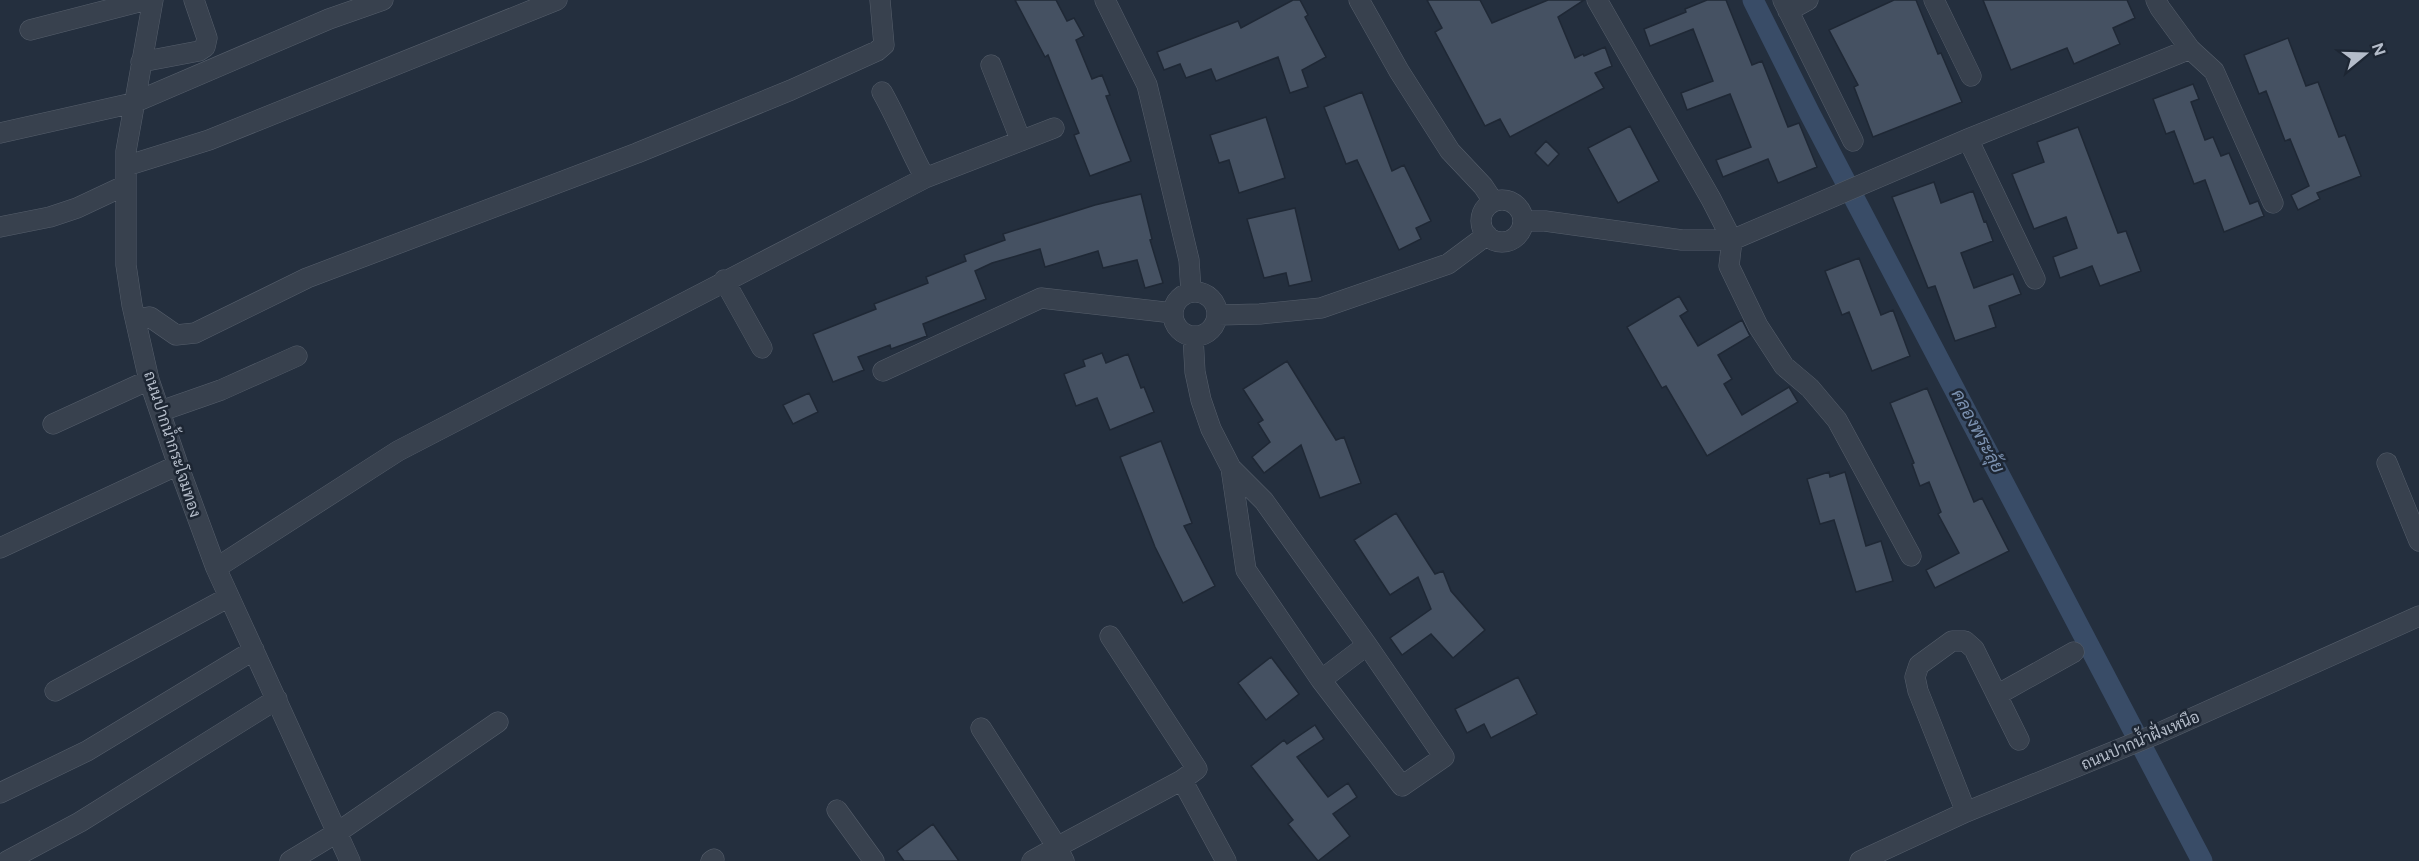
<svg xmlns="http://www.w3.org/2000/svg" width="2419" height="861" viewBox="0 0 2419 861" font-family="Figtree,Sarabun,sans-serif">
	<style>
		.lines { fill: none; stroke-linecap: round; stroke-linejoin: round }
		.canal { stroke: #394c67; stroke-width: 21 }
		.building { fill: #455162; stroke: #1f2835; stroke-width: 1.5 }
		.minor-casing { stroke: #565f6c; stroke-width: 21 }
		.minor { stroke: #38414e; stroke-width: 20 }
		.labels { text-anchor: middle; stroke-width: 5; stroke-linejoin: round; paint-order: stroke }
		.street-label { font-size: 16px; fill: #b4bcc9; stroke: #1d2633 }
		.water-label { font-size: 18px; font-style: italic; fill: #7c92b1; stroke: #1d2633 }
	</style>
	<rect width="100%" height="100%" fill="#242f3e"/>
	<g class="lines">
		<path class="canal" d="M1753 0 1810 114 2202 861"/>
	</g>
	<path class="building" d="M1015 0H1056L1067 21 1074 18 1084 36 1076 40 1092 79 1102 75 1110 95 1106 96 1131 161 1090 176 1074 135 1079 133 1048 55 1045 57Z
		M1293 0H1300L1308 15 1305 17 1326 57 1302 70 1308 87 1290 93 1278 57 1216 81 1211 69 1186 78 1180 64 1164 70 1157 52 1238 21 1241 28Z
		M1427 0H1480L1492 23 1548 0H1584L1558 17 1575 58 1583 54 1584 56 1605 47 1612 66 1595 73 1604 88 1510 137 1500 119 1485 126 1435 32 1442 28Z
		M1707 0H1726L1752 65 1762 61 1788 127 1799 123 1817 167 1778 183 1768 159 1723 177 1716 160 1751 147 1730 94 1687 110 1681 93 1713 81 1693 29 1650 46 1644 29 1686 12 1685 9Z
		M1894 0H1916L1938 54 1941 53 1962 102 1873 137 1854 87 1858 85 1829 30Z
		M1983 0H2127L2135 18 2113 28 2120 44 2074 64 2067 48 2011 70Z
		M2288 38 2306 86 2318 82 2339 137 2345 135 2361 176 2317 193 2320 199 2298 210 2291 195 2309 186 2290 139 2285 141 2266 91 2259 94 2244 55Z
		M2193 84 2199 99 2191 102 2205 140 2213 137 2221 156 2229 153 2250 204 2258 201 2264 216 2224 232 2205 180 2194 184 2174 131 2166 134 2153 99Z
		M1362 92 1392 171 1404 165 1431 221 1416 228 1421 239 1399 250 1357 160 1346 164 1324 107Z
		M1266 117 1285 178 1239 193 1229 160 1219 163 1210 135Z
		M1630 126 1659 181 1618 203 1588 148Z
		M2078 127 2118 233 2126 231 2141 271 2100 286 2092 266 2060 278 2053 257 2077 248 2066 217 2034 229 2012 174 2044 162 2037 142Z
		M1546 141 1559 154 1548 166 1535 153Z
		M1934 182 1941 203 1973 191 1984 222 1986 221 1993 241 1961 253 1974 288 2013 274 2021 294 1989 306 1996 327 1955 341 1935 286 1928 288 1892 197Z
		M1141 194 1152 239 1150 240 1163 283 1145 288 1137 260 1103 268 1098 251 1045 267 1040 249 992 263 975 271 986 299 923 324 927 336 891 349 890 345 858 357 864 370 833 382 813 334 876 309 874 304 928 283 926 277 966 261 964 255 1005 240 1003 234 1095 205Z
		M1295 208 1312 281 1289 286 1286 273 1264 278 1247 219Z
		M1859 258 1881 315 1893 310 1910 356 1872 371 1849 312 1842 315 1825 271Z
		M1679 296 1688 311 1680 316 1698 346 1742 320 1750 336 1718 355 1732 379 1724 384 1742 415 1789 387 1798 402 1707 456 1666 386 1662 388 1627 327Z
		M1102 353 1106 363 1128 354 1141 388 1144 387 1154 412 1110 430 1097 398 1076 406 1064 374 1085 366 1083 360Z
		M1287 361 1336 440 1344 437 1361 483 1320 498 1301 445 1264 473 1252 457 1270 442 1258 423 1263 420 1243 389Z
		M1927 388 1974 502 1982 498 2009 551 1935 588 1926 570 1959 553 1938 514 1941 512 1929 482 1920 486 1912 464 1914 463 1890 403Z
		M809 393 818 412 793 424 783 405Z
		M1161 441 1192 523 1184 526 1215 586 1183 603 1155 547 1120 457Z
		M1829 472 1830 477 1845 472 1866 546 1881 541 1893 581 1856 592 1834 520 1820 524 1807 479Z
		M1396 513 1435 574 1443 571 1451 591 1485 630 1453 658 1431 634 1402 655 1390 638 1431 609 1418 577 1390 595 1354 540Z
		M1271 657 1299 694 1266 720 1238 683Z
		M1518 677 1537 714 1491 738 1484 724 1467 733 1455 709Z
		M1315 725 1324 739 1297 757 1328 797 1348 783 1357 797 1333 814 1350 836 1318 861 1288 824 1293 820 1251 766 1284 740 1287 744Z
		M933 824 959 861H904L897 851Z"/>
	<g class="lines">
		<defs>
			<path id="minor" d="M153 0 126 151V265L132 305 149 380 178 465 216 568 350 861
				M1105 0 1147 85 1189 260 1191 291
				M1359 0 1399 71 1450 151 1483 186 1493 201
				M1597 0 1711 199 1732 240 1729 266 1758 326 1784 366 1810 388 1837 420 1911 556
				M1783 0 1853 141
				M1934 0 1971 76
				M2156 0 2160 8 2190 49 2214 71 2273 203
				M1788 11 1808 0
				M30 30 146 0
				M141 62 199 51 205 47 207 38 194 0
				M991 65 1021 141
				M882 92C898 120 909 149 925 178
				M0 133 133 103 329 19 383 0
				M1968 139 2035 279
				M126 166 209 140 557 0
				M1481 221a21 21 0 1 1 42 0a21 21 0 1 1-42 0Z
				M1524 221H1545L1682 240H1732L1968 139 2190 49
				M0 227 50 217 77 208 126 185
				M724 280 762 348
				M1173 314a22 22 0 1 1 44 0a22 22 0 1 1-44 0Z
				M1218 315 1260 314 1321 308 1448 264 1487 235
				M137 319 150 317 176 335 195 333 307 278 637 153 791 90 877 51 884 45 880 0
				M1193 336 1195 372 1201 400 1211 429 1231 468 1264 501 1367 645 1444 757 1402 786 1321 680 1246 570 1231 468
				M883 371 1041 298 1173 313
				M161 411 221 390 297 356
				M53 424 149 380
				M2387 463 2419 541
				M0 548 178 465
				M216 568 398 451 925 178 1054 128
				M1321 680 1367 645
				M55 691 229 597
				M1997 695 2074 652
				M981 728 1057 847 1032 861
				M1182 780 1226 861
				M0 793 87 751 254 650
				M837 810 874 861
				M1966 812 1918 691 1915 677 1919 665 1952 641H1965L1974 649 2019 740
				M7 861 80 822 277 699
				M290 861 338 832 498 722
				M711 861 714 859
				M1064 861 1057 847 1182 780 1197 769 1110 636
				M1860 861 1966 812 2159 733 2419 616"/>
		</defs>
		<use href="#minor" class="minor-casing"/>
		<use href="#minor" class="minor"/>
	</g>
	<g class="labels">
		<g class="street-label">
			<text transform="translate(173 444) rotate(72)" y="6">ถนนปากน้ำกระโจมทอง</text>
			<text transform="translate(2140 740) rotate(-23)" y="6">ถนนปากน้ำฝั่งเหนือ</text>
		</g>
		<g class="water-label">
			<text transform="translate(1978 431) rotate(62)" y="6">คลองพระลุ้ย</text>
		</g>
	</g>
	<g transform="translate(2365 54) rotate(71)" stroke="#1d2633" stroke-width="4.5" paint-order="stroke">
	<path d="M0-4.5L10 22L0 15L-10 22Z" fill="#b4bcc9"/>
	<text y="-9" font-size="16" font-weight="bold" text-anchor="middle" fill="#b4bcc9">N</text>
	</g>
</svg>
